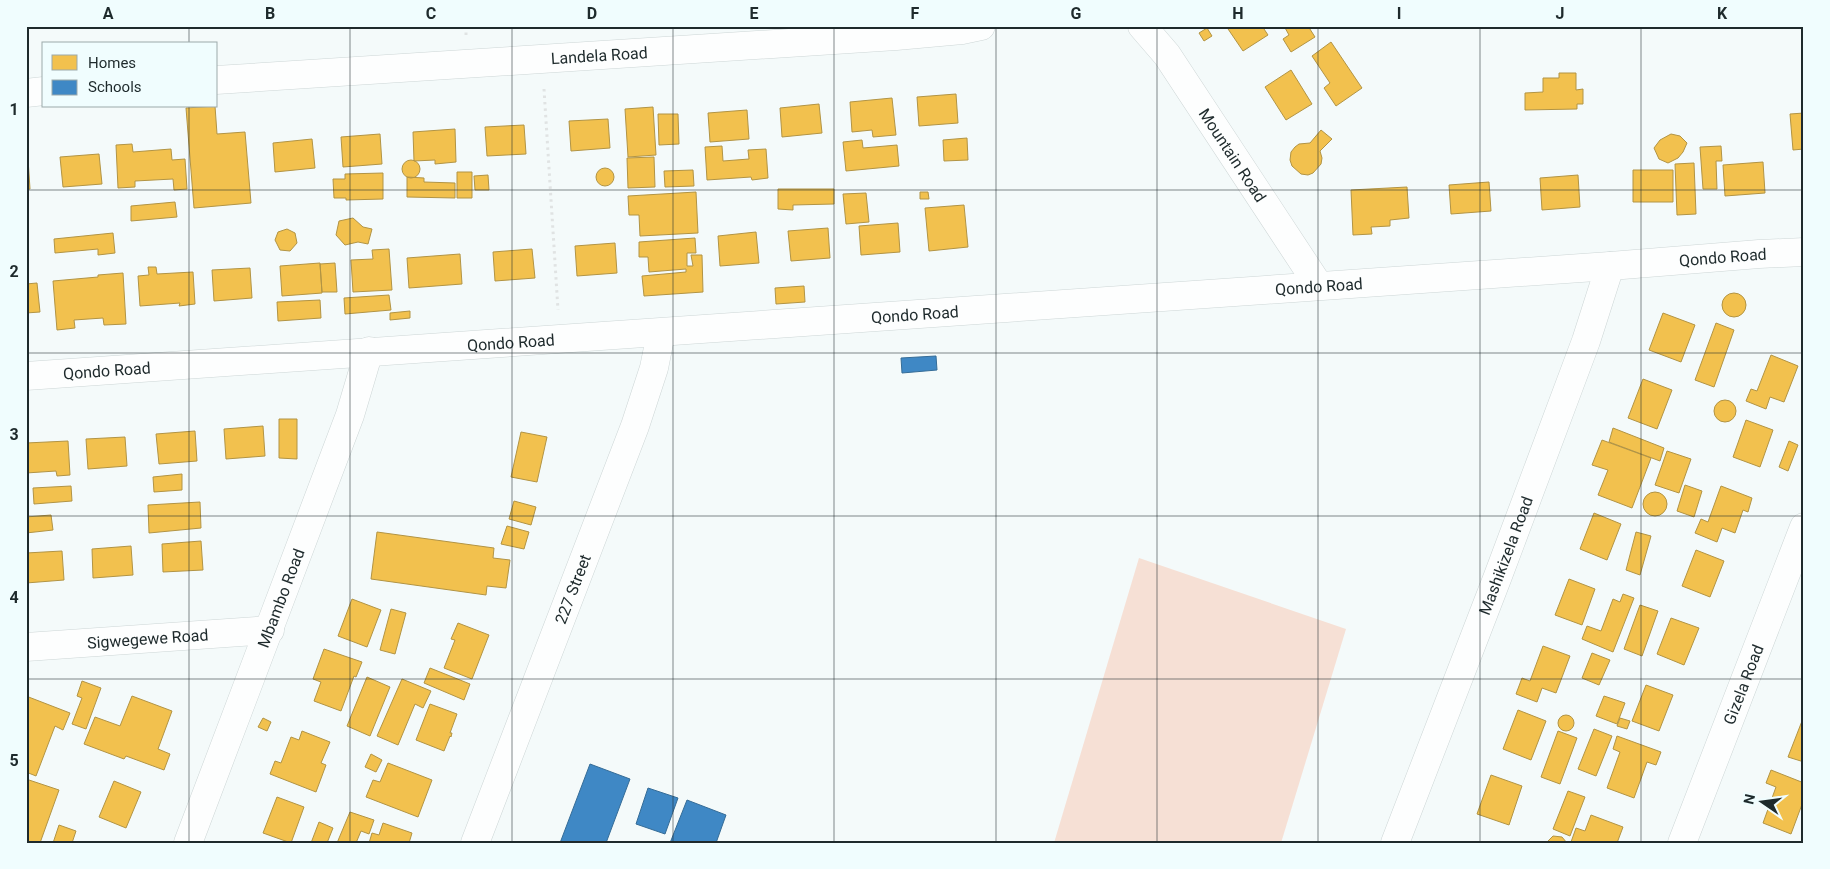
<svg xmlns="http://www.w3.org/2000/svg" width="1830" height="869" viewBox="0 0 1830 869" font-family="Roboto,sans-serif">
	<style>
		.green { fill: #f6e0d5 }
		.homes { fill: #f2c14e; stroke: #b29444 }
		.schools { fill: #3f88c5; stroke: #356c97 }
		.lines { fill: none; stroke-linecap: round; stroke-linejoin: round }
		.street-casing { stroke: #cdd6d6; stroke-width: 29 }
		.path { stroke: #e0e3e3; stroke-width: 3; stroke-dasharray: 2.5 4; stroke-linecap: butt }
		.street { stroke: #fdfefe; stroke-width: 28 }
		.grid { fill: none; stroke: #1e2a2c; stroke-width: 1; stroke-opacity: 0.55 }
		.labels { text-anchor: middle; stroke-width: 5; stroke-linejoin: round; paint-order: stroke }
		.street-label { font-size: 16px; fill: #1e2a2c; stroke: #f0fdfe }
		.neatline { fill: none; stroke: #1e2a2c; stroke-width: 2 }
		.grid-label { font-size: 16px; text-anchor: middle; font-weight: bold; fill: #1e2a2c }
	</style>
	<rect width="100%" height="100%" fill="#f4fafa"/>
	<path class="green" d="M1139 558 1346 629 1281 843H1054Z"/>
	<path class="homes" d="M1226 26H1262L1268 35 1243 51Z
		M1284 26H1308L1315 37 1291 52 1283 39 1289 35Z
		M1207 28 1212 36 1204 41 1199 33Z
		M1331 42 1362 88 1336 106 1324 88 1330 83 1312 56Z
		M1291 70 1312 104 1286 120 1265 87Z
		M1559 73H1576V90L1583 89V104H1577V109L1525 110V93L1543 92V78H1559Z
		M956 94 958 123 919 126 917 97Z
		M892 98 896 135 873 137 872 130 852 132 850 102Z
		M819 104 822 133 782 137 780 108Z
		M215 106 217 134 245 132 251 203 194 208 186 108Z
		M653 107 656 155 628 157 625 109Z
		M747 110 749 139 710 142 708 113Z
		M1804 113V149L1793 150 1790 114Z
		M658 114H678L679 144 659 145Z
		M608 119 610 148 571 151 569 121Z
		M524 125 526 154 487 156 485 127Z
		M455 129 456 162 435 164V160L414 161 413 132Z
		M1321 130 1332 139 1320 151 1322 158 1321 164 1313 173 1308 175 1301 174 1292 166 1290 160 1291 152 1295 147 1299 144 1310 143Z
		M380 134 382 164 343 167 341 137Z
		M1671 134 1680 136 1687 143 1683 152 1678 158 1668 163 1659 159 1654 148 1660 140Z
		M967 138 968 160 944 161 943 140Z
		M312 139 315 168 275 172 273 143Z
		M862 140 863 148 897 145 899 166 846 171 843 142Z
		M132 144 133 152 171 149 172 160 185 159 187 189 174 190 173 179 135 181V187L118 188 116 145Z
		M722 146 723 161 749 159 748 150 766 149 768 178 752 180 751 177 707 180 705 147Z
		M1721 146 1722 161H1716L1717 189H1703L1700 147Z
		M99 154 102 184 63 187 60 157Z
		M654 157 655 187 628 188 627 158Z
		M26 159H28L30 189H26Z
		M402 169a9 9 0 1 1 18 0a9 9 0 1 1-18 0Z
		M1763 162 1765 193 1725 196 1723 165Z
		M1694 163 1696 214 1677 215 1675 164Z
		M596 177a9 9 0 1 1 18 0a9 9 0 1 1-18 0Z
		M693 170 694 186 665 187 664 171Z
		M1633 170H1673V202H1633Z
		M457 172H472V198H457Z
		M383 173V199L346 200V198H334L333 179H345V174Z
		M488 175 489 190H475L474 176Z
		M1578 175 1580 207 1542 210 1540 178Z
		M407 177 424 178V182L455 183V198L407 197Z
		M1489 182 1491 211 1451 214 1449 185Z
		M1407 187 1409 218 1390 220V226L1371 227 1372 234 1353 235 1351 190Z
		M778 189H834V204L793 205V210L778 209Z
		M696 192 698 233 640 236 639 215H629L628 196Z
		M920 192H928L929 199H920Z
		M866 193 869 222 846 224 843 194Z
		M175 202 177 217 131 221V206Z
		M964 205 968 247 929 251 925 208Z
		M353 218 363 227 372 229 368 244 358 242 345 245 336 235 339 221Z
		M898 223 900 252 861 255 859 226Z
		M828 228 830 258 791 261 788 231Z
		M287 229 295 233 297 243 290 251 280 250 275 240 278 232Z
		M756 232 759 263 720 266 718 236Z
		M113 233 115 253 98 255V249L55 253 54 239Z
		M695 238 696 253H687V266H693L691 255H702L703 292 644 296 642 276 686 272V269L649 272 648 257H639V242Z
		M615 243 617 273 577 276 575 246Z
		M389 249 392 290 353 292 351 260 373 259 372 250Z
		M532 249 535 278 495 281 493 252Z
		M460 254 462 284 409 288 407 258Z
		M320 263 322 293 282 296 280 266Z
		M335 263 337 292H322L320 264Z
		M148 267H156L157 274 193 272 195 304 179 306 180 303 140 306 138 276 149 275Z
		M250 268 252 298 214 301 212 270Z
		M123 273 126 324 104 325 103 318 74 320 75 328 57 330 53 281 98 277V275Z
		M37 283 40 312 26 313V284Z
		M804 286 805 302 776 304 775 288Z
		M1722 305a12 12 0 1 1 24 0a12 12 0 1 1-24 0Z
		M389 295 391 310 345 314 344 298Z
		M320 300 321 318 278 321 277 302Z
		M410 311V318L390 320V313Z
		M1663 313 1695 325 1681 362 1649 350Z
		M1716 323 1734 330 1714 387 1695 380Z
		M1771 355 1798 366 1784 402 1770 397 1766 409 1746 401 1751 389 1757 391Z
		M1643 379 1672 390 1657 429 1628 418Z
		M1714 411a11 11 0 1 1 22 0a11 11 0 1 1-22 0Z
		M279 419H297V459L279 458Z
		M1746 420 1773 430 1760 467 1733 457Z
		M263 426 265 456 226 459 224 429Z
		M1613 428 1664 448 1660 461 1609 442Z
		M195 431 197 461 159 464 156 434Z
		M521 432 547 437 537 482 511 477Z
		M125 437 127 466 88 469 86 439Z
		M1602 440 1651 458 1632 508 1598 495 1608 470 1592 465Z
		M68 441 70 475 57 476 56 471 26 473V443Z
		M1789 441 1798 445 1788 471 1779 467Z
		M1667 451 1691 459 1679 493 1655 485Z
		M182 474V490L154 492 153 477Z
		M1685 485 1702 491 1694 517 1677 511Z
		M71 486 72 501 34 504 33 488Z
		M1721 486 1752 498 1748 512 1743 510 1735 533 1722 528 1717 542 1695 533 1701 519 1708 522Z
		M1643 504a12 12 0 1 1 24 0a12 12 0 1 1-24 0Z
		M514 501 536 507 531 525 509 519Z
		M200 502 201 528 149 533 148 505Z
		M1594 513 1621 524 1607 560 1580 549Z
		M51 515 53 530 26 533V517Z
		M507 526 529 532 524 549 501 544Z
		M377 532 494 548 493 558 510 560 506 588 487 586 486 595 371 579Z
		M1636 532 1651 536 1640 575 1626 570Z
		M201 541 203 570 163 572 162 544Z
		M131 546 133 575 93 578 92 549Z
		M1696 550 1724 561 1710 597 1682 586Z
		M62 551 64 580 26 583V553Z
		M1569 579 1595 589 1582 625 1555 615Z
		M1623 594 1634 598 1613 652 1582 639 1587 626 1601 631 1613 599 1620 602Z
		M352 599 381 610 367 647 338 636Z
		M1640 605 1658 611 1642 656 1624 649Z
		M391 609 406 613 395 654 380 650Z
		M1671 618 1699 628 1684 665 1657 654Z
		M458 623 489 635 472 679 444 668 455 640 451 639Z
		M1543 646 1570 656 1556 693 1542 688 1537 702 1516 694 1522 678 1530 681Z
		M324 649 362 662 356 677 354 676 341 711 314 701 321 682 313 679Z
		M1592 653 1610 660 1599 685 1582 678Z
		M430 668 470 684 464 700 424 683Z
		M367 677 390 687 370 736 347 726Z
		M402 679 431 691 423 708 415 704 398 745 377 736Z
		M82 681 101 688 86 729 72 724 82 698 77 696Z
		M1646 685 1673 695 1659 731 1632 721Z
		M26 696 70 713 63 730 55 726 36 776 26 772Z
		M132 696 172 711 158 749 170 754 164 770 126 756 124 759 84 744 95 717 120 726Z
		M1604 696 1625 703 1617 724 1596 716Z
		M430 704 457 714 450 733H452L451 737 450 736 444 751 416 740Z
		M1518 710 1546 721 1531 760 1503 749Z
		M1558 723a8 8 0 1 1 16 0a8 8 0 1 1-16 0Z
		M263 718 271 722 267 731 258 727Z
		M1620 718 1630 721 1627 729 1617 726Z
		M1802 721H1804V762L1788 757Z
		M1594 729 1612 736 1596 776 1578 769Z
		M302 731 330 742 321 763 326 765 316 792 270 774 275 761 281 763 291 737 299 740Z
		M1558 731 1577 738 1560 784 1541 777Z
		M1617 736 1661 752 1656 765 1647 762 1634 798 1607 788 1620 752 1613 749Z
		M371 754 382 760 376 772 365 767Z
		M388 763 432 780 418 817 366 797 373 780 380 782Z
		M1771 770 1804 783V799L1791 834 1763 823 1776 787 1766 783Z
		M1491 775 1522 786 1509 825 1477 814Z
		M26 779 59 790 40 843H26Z
		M114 781 141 792 126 828 99 817Z
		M1568 791 1585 797 1570 836 1553 829Z
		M277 797 304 807 291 843 263 833Z
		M350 812 374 820 369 834 361 831 356 843H337Z
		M1591 815 1623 827 1617 843 1571 842 1576 828 1585 831Z
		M319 822 333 828 327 843H311Z
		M383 823 412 833 409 843H369L372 833 379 835Z
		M59 825 76 831 72 843H53Z
		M1553 836 1562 837 1567 843H1546Z"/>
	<path class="schools" d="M936 356 937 370 902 373 901 358Z
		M590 764 630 779 606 843H560Z
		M648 788 678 798 665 834 636 824Z
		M687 800 726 815 716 843H670Z"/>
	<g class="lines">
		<defs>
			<g id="street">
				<path id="s1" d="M1142 26 1167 55 1319 286"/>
				<path id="s2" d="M216 80 896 36 962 30 981 26"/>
				<path d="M26 93 44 91"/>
				<path id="s3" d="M26 376 1610 266 1759 254 1804 252"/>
				<path id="s4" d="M26 647 270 630"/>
				<path id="s5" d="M188 843 350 415 369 351"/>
				<path id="s6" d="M475 843 635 426 654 368 661 333"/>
				<path id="s7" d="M1395 843 1498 576 1586 341 1610 266"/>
				<path id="s8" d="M1682 843 1804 527"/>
			</g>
		</defs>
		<use href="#street" class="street-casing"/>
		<path class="path" d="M466 26V36
			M544 89 558 310"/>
		<use href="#street" class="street"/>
	</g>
	<path class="grid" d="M189 26V44M350 26V843M512 26V843M673 26V843M834 26V843M996 26V843M1157 26V843M1318 26V843M1480 26V843M1641 26V843M189 106V843M26 190H1804M26 353H1804M26 516H1804M26 679H1804"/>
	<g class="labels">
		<g class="street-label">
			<text dy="6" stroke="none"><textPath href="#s2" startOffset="384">Landela Road</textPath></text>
			<text dy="6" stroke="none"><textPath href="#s1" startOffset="158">Mountain Road</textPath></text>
			<text dy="6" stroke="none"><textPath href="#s3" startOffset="1701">Qondo Road</textPath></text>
			<text dy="6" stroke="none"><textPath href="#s3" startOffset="1296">Qondo Road</textPath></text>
			<text dy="6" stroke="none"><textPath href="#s3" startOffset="891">Qondo Road</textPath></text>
			<text dy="6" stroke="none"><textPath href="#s3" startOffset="486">Qondo Road</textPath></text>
			<text dy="6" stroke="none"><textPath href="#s3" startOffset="81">Qondo Road</textPath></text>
			<text dy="6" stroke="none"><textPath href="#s7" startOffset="308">Mashikizela Road</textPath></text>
			<text dy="6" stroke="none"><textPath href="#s6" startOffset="272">227 Street</textPath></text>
			<text dy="6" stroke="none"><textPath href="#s5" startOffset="262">Mbambo Road</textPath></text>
			<text dy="6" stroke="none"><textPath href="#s4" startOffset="122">Sigwegewe Road</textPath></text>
			<text dy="6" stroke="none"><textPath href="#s8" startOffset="170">Gizela Road</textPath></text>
		</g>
	</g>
	<rect width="1830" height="869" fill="none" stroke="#f0fdfe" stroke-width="55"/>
	<rect x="42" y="42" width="175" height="65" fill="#f0fdfe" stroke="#9ca9aa"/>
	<rect x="52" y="55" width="25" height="15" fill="#f2c14e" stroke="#9ca9aa"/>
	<text x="88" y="68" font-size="15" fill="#1e2a2c">Homes</text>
	<rect x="52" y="80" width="25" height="15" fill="#3f88c5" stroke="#9ca9aa"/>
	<text x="88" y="92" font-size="15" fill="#1e2a2c">Schools</text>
	<g transform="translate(1762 802) rotate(283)" stroke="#f0fdfe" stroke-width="4" paint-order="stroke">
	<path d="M0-4L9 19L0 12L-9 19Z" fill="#1e2a2c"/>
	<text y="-8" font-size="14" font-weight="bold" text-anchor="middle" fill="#1e2a2c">N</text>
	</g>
	<rect x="28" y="28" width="1774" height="814" class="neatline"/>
	<g class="grid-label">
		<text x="108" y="19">A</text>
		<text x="270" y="19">B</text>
		<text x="431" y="19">C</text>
		<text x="592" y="19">D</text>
		<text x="754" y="19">E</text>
		<text x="915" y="19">F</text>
		<text x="1076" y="19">G</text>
		<text x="1238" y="19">H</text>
		<text x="1399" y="19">I</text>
		<text x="1560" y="19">J</text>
		<text x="1722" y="19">K</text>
		<text x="14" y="115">1</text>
		<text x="14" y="277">2</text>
		<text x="14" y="440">3</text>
		<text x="14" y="603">4</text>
		<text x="14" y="766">5</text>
	</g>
</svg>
